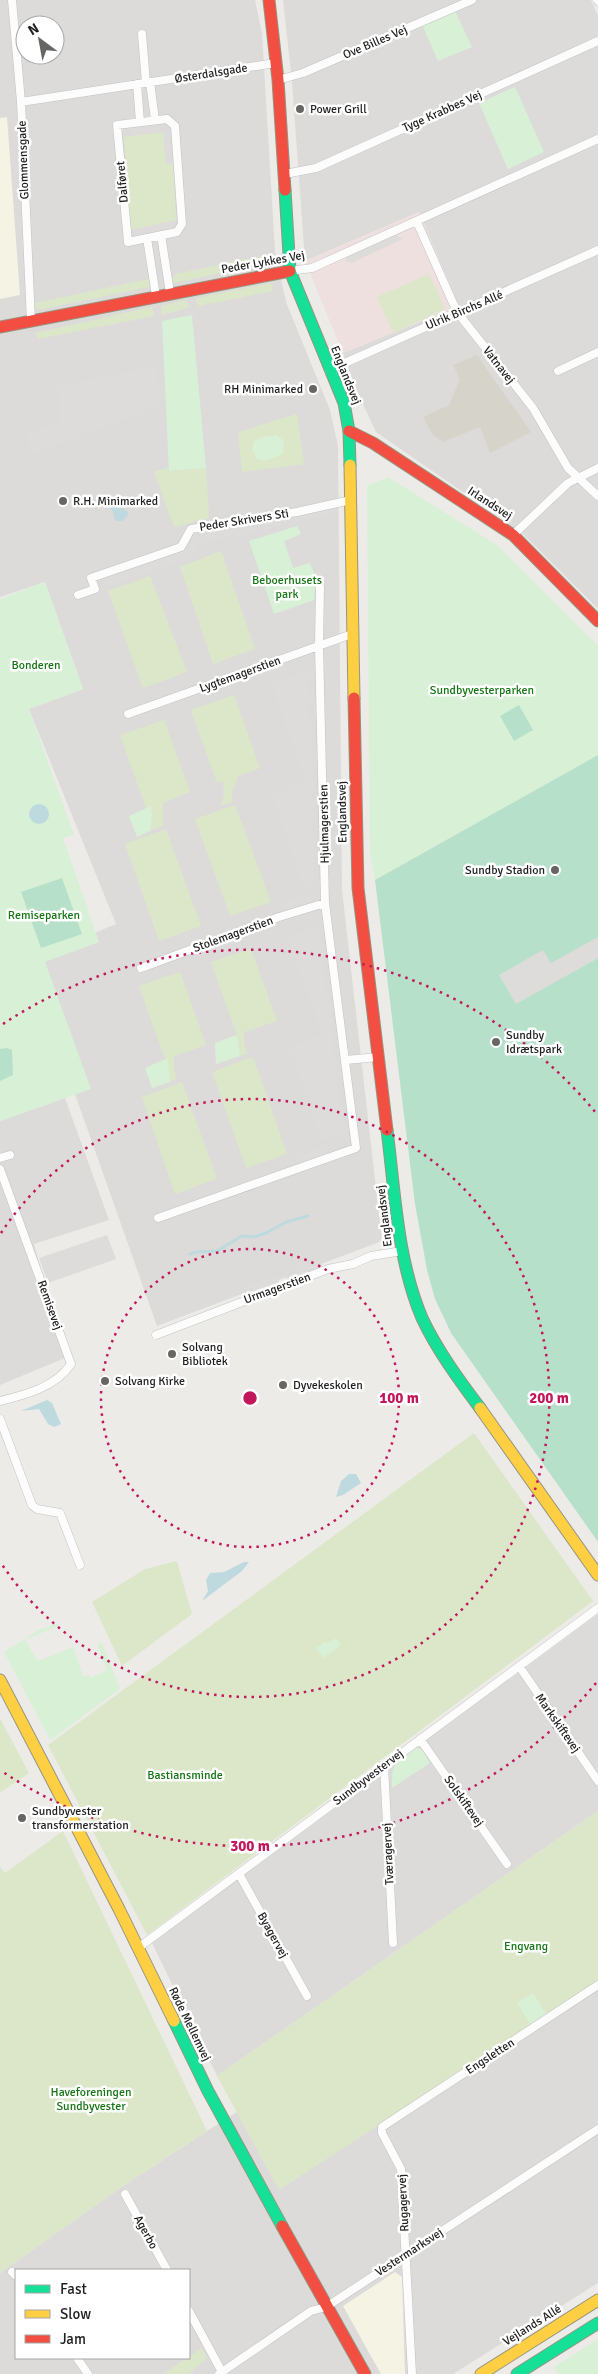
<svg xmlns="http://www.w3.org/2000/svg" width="598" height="2374" viewBox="0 0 598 2374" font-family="Signika,sans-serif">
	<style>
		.residential { fill: #dcdbd9; fill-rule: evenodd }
		.commercial { fill: #eee0df }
		.education { fill: #f5f3e4 }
		.construction { fill: #d6d4ca }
		.grass { fill: #dce7c9 }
		.park { fill: #d8f0d6 }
		.pitch { fill: #b7e0ca }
		.parking { fill: #dddcdb }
		.water { fill: #bedade }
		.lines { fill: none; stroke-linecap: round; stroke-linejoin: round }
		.stream { stroke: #bedade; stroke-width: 3 }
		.street-casing { stroke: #c3c2c0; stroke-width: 9 }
		.fast-casing { stroke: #969581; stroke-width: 13 }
		.slow-casing { stroke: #969581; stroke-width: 13 }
		.jam-casing { stroke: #969581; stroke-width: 13 }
		.street { stroke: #fcfcfc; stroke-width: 8 }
		.fast { stroke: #16e098; stroke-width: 11 }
		.slow { stroke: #ffcf43; stroke-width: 11 }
		.jam { stroke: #f24e42; stroke-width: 11 }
		.ring { fill: none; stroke: #c2185b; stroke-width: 2.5; stroke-dasharray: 2.5 5 }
		.poi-dot { fill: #676665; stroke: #fff; stroke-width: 2 }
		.labels { text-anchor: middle; stroke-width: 5; stroke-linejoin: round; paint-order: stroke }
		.street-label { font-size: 12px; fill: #1f1f1f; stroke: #fff }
		.poi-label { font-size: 12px; fill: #1f1f1f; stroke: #fff; text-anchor: start }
		.park-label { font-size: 12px; fill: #167515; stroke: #fff }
		.centre { fill: #c2185b; stroke: #fff; stroke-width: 2.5 }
		.ring-label { font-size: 15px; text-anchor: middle; font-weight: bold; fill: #c2185b; stroke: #fff; stroke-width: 5; stroke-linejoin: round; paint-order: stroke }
	</style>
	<rect width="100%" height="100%" fill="#edebe8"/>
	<path class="residential" d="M0 0H255L262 34 275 251 286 302 330 410 338 446 342 890 382 1241 157 1326 75 1094 90 1089 39 956 116 924 29 709 83 689 45 582 0 597ZM25 25H55V55H25Z
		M283 0H591L598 16V609L522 533 376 432 355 387 343 353 459 306 419 212 305 261 292 82Z
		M65 1098 109 1220 34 1244 65 1358 0 1385V1121Z
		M598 1614V1811L217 2076 152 1943Z
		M598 1982V2283L453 2374H0V2273L120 2188 207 2131 237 2112 279 2189ZM16 2270H189V2358H16Z"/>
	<path class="commercial" d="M419 212 459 306 343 353 305 261Z"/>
	<path class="education" d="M7 117 20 295 0 299V118Z
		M395 2272 402 2277 405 2374H381L343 2306Z"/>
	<path class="construction" d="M477 355 531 432 490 453 480 427 443 442 432 434 423 417 449 405 460 379 453 365Z"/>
	<path class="grass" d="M163 132 166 164 173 163 176 220 131 230 124 137Z
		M267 255 270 261 240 268 237 264 226 267V263Z
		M224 264 225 272 173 283 171 279 176 274Z
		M429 274 445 309 393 333 377 297Z
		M149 279V287L38 310 34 303Z
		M271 283 273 291 199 306 196 302 197 298Z
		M186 300 189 307 185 309 161 315 162 306Z
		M152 307 154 316 38 339 35 333Z
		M297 414 304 464 242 472 238 432Z
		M169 467 170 471 206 468 209 518 174 527 154 472Z
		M221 551 255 649 213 664 180 567Z
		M150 576 187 672 143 688 108 591Z
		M234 695 260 768 238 776 232 792V802L221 806 224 795 223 781 217 783 191 710Z
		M164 720 190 792 163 803V826L150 831 152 817 151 807 146 808 120 735Z
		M235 805 271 902 230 916 195 819Z
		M166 829 201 926 159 941 125 844Z
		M251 949 277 1021 244 1032V1043L247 1054 240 1056 237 1035 211 962Z
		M180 972 206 1045 174 1056V1069L177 1079 170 1082 168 1059H165L139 986Z
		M253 1057 287 1154 246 1168 212 1072Z
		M182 1082 217 1179 175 1194 142 1097Z
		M474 1433 593 1601 147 1935 48 1745Z
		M177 1561 192 1614 122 1666 92 1602 145 1569Z
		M0 1718 29 1773 0 1793Z
		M598 1811V1982L279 2190 217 2076Z
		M63 1831 207 2131 120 2188 0 2273V1867L5 1873Z
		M202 2348 207 2358 189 2374H163Z"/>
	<path class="park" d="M455 11 472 47 438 61 422 24Z
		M515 87 544 152 508 169 479 103Z
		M192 315 206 468 169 471 162 321Z
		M277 435 284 441 283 453C275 458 266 462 257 459L252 449 254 441 263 437Z
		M388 477 497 545 598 646V755L375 880 370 854 367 486Z
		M297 526 301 534 284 541 293 568 310 563 320 587 315 592 314 600 274 614 249 541Z
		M45 582 83 689 29 709 74 835 63 838 99 942 45 962 91 1089 0 1121V599Z
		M151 806 152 817 150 831 137 837 129 816Z
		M237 1035 240 1056 216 1064 215 1043Z
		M168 1058 170 1082 152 1088 145 1068Z
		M58 1623V1626L25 1640 38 1661 73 1647 83 1676 90 1675 91 1678 107 1670 97 1644 102 1643 120 1689 50 1740 4 1652 39 1630Z
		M336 1638 341 1645 323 1658 316 1648 326 1641 327 1644Z
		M416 1748 421 1749 430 1763 392 1788C391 1761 396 1763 416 1748Z
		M533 1993 546 2014 530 2024 517 2003Z
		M598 2339V2374H558L554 2367Z"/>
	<path class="pitch" d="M519 705 533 730 514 741 500 716Z
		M598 755V1542L451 1333 435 1299 427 1270 415 1204 375 880Z
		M62 878 82 934 41 948 21 892Z
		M7 1048 12 1050 13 1075 0 1081V1049Z"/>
	<path class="parking" d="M158 125 159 132 129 136 128 129Z
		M169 131 173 163 166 164 163 132Z
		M173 221 174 228 135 237 134 229Z
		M396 235 403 239 351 263 345 260 347 257Z
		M156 366 160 406 32 454 27 434 61 422 58 386Z
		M334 506V514L282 524 244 535 199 544 189 559 105 587 103 579 186 550 195 536 242 527 278 517Z
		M313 669 315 676 305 680 313 703 306 706 314 729 311 742 313 777 305 779 271 684Z
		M312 779 314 786 309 800 314 813 311 825 315 838 313 851 315 884 304 888 275 802 271 803 269 795Z
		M309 894 312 901 283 911 281 904Z
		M318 926 325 958 322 969 331 1009 333 1049 337 1063 335 1075 346 1133 322 1141 292 1054 287 1055 285 1048 322 1035 288 937Z
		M598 937V958L516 1004 499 975 543 950 551 963Z
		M326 1145 328 1153 299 1164 296 1156Z
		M107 1235 116 1259 48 1283 39 1258Z
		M320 1259 322 1267 287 1279 284 1272Z
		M276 1275 279 1282 242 1295 239 1288Z"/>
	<path class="water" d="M108 498 128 512 127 517 122 521H115L113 511 104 505V501Z
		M29 814a10 10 0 1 1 20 0a10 10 0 1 1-20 0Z
		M47 1400 52 1403 61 1424 54 1427 48 1424 39 1409 21 1411Z
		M349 1474H356L361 1483 343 1495 336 1497 341 1481Z
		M244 1562H249L242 1571 202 1601 208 1591 206 1580 210 1573 224 1572Z"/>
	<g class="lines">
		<path class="stream" d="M190 1254 196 1252 217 1251 242 1236 254 1237 266 1233 286 1222 308 1216"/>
		<defs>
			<path id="street" d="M12 0 21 102 31 321
				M597 0 598 1
				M142 34 146 83
				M278 80 303 73 472 0
				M150 82 155 120
				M137 84 140 122
				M21 102 276 63
				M167 119 175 126 182 224 177 232 128 242 117 125Z
				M285 174 316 168 598 41
				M417 222 457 312 533 408 568 468 598 496
				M161 235 170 293
				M147 238 156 296
				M290 271 312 268 598 139
				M329 370 598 250
				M558 371 598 352
				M513 535 568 483 598 468
				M78 595 95 589 91 578 181 547 191 529 297 512 351 500
				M128 714 352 634
				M141 968 279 917 325 903
				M346 1060 378 1057
				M0 1158 10 1155
				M0 1169 71 1364C56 1387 25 1395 0 1401
				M158 1218 356 1148 325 903 319 645 320 587
				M156 1335 328 1269 353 1264 371 1256 402 1251
				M0 1419 32 1505 37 1509 60 1513 80 1565
				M519 1666 598 1781
				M420 1739 507 1864
				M384 1765 393 1943
				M239 1874 307 1996
				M138 1948 598 1608
				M125 2194 167 2270
				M12 2272 16 2276
				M189 2311 222 2372
				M77 2358 88 2374
				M219 2374 311 2311 326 2307 598 2129
				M412 2374 401 2169 382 2133V2127L598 1985"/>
			<path id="fast" d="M285 190 290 271 344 403 349 431 350 465
				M387 1130C395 1192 397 1259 422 1318 437 1350 459 1380 480 1408
				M174 2021 208 2091 282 2226
				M517 2374 598 2323"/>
			<path id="slow" d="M350 465 354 698
				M480 1408 598 1575
				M0 1680 119 1909 174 2021
				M481 2374 598 2300"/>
			<path id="jam" d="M269 0 278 80 285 190
				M0 327 290 271
				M349 431 373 443 513 535 598 621
				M354 698 358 888 387 1130
				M282 2226 365 2374"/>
		</defs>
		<use href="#street" class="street-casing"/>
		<use href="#fast" class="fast-casing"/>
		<use href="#slow" class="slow-casing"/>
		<use href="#jam" class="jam-casing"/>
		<use href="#street" class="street"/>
		<use href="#fast" class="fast"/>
		<use href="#slow" class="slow"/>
		<use href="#jam" class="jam"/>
	</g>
	<g class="ring">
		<circle cx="250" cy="1398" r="149"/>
		<path d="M1 1233A299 299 0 1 1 1 1563"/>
		<path d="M596 1683A448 448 0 0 1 3 1772M3 1024A448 448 0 0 1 596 1113"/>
	</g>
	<g class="poi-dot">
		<circle cx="300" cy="109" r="5"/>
		<circle cx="313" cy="389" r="5"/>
		<circle cx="63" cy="501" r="5"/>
		<circle cx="555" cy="870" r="5"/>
		<circle cx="496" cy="1042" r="5"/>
		<circle cx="172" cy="1354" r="5"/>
		<circle cx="105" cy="1381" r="5"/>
		<circle cx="283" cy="1385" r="5"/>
		<circle cx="22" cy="1818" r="5"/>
	</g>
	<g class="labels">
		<g class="street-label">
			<text transform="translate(375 42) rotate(-23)" y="4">Ove Billes Vej</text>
			<text transform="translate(211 73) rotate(-9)" y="4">Østerdalsgade</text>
			<text transform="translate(442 111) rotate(-24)" y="4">Tyge Krabbes Vej</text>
			<text transform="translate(23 160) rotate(-92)" y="4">Glommensgade</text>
			<text transform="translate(122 182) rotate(-95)" y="4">Dalføret</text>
			<text transform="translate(263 262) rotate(-10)" y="4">Peder Lykkes Vej</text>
			<text transform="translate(464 310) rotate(-23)" y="4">Ulrik Birchs Allé</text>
			<text transform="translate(499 365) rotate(52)" y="4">Vatnavej</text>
			<text transform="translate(346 375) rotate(68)" y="4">Englandsvej</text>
			<text transform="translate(490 503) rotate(33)" y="4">Irlandsvej</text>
			<text transform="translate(244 520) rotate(-9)" y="4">Peder Skrivers Sti</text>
			<text transform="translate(240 674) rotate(-20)" y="4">Lygtemagerstien</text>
			<text transform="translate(342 812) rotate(-91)" y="4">Englandsvej</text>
			<text transform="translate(324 824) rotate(-91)" y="4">Hjulmagerstien</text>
			<text transform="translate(233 934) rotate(-20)" y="4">Stolemagerstien</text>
			<text transform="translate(384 1216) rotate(-97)" y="4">Englandsvej</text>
			<text transform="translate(277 1288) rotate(-20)" y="4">Urmagerstien</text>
			<text transform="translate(50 1305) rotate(70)" y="4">Remisevej</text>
			<text transform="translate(558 1723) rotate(55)" y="4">Markskiftevej</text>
			<text transform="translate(368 1777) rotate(-37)" y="4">Sundbyvestervej</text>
			<text transform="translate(464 1801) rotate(55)" y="4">Solskiftevej</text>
			<text transform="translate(388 1854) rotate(-93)" y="4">Tværagervej</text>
			<text transform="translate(273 1935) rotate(61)" y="4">Byagervej</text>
			<text transform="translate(190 2024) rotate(64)" y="4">Røde Mellemvej</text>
			<text transform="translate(490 2056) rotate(-33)" y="4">Engsletten</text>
			<text transform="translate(403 2203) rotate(-93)" y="4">Rugagervej</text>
			<text transform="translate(146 2232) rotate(61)" y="4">Agerbo</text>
			<text transform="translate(409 2252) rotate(-33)" y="4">Vestermarksvej</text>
			<text transform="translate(532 2325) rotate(-32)" y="4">Vejlands Allé</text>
		</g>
		<g class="poi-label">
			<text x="310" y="113">Power Grill</text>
			<text x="303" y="393" text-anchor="end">RH Minimarked</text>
			<text x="73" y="505">R.H. Minimarked</text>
			<text x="545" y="874" text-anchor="end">Sundby Stadion</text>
			<text x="506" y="1039">Sundby<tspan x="506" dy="14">Idrætspark</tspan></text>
			<text x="182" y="1351">Solvang<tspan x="182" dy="14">Bibliotek</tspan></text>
			<text x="115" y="1385">Solvang Kirke</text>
			<text x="293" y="1389">Dyvekeskolen</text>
			<text x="32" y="1815">Sundbyvester<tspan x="32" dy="14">transformerstation</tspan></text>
		</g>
		<g class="park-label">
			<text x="287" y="584">Beboerhusets<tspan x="287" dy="14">park</tspan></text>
			<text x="36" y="669">Bonderen</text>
			<text x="482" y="694">Sundbyvesterparken</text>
			<text x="44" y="919">Remiseparken</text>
			<text x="185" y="1779">Bastiansminde</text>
			<text x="526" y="1950">Engvang</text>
			<text x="91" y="2096">Haveforeningen<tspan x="91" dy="14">Sundbyvester</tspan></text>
		</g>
	</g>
	<circle cx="250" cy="1398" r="8" class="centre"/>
	<g class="ring-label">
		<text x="399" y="1403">100 m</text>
		<text x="549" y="1403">200 m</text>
		<text x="250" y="1851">300 m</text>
	</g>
	<rect x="15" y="2269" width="175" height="90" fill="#ffffff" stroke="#a5a5a5"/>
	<rect x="25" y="2285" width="25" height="8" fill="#16e098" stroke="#a5a5a5"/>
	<text x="60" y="2294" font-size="15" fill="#1f1f1f">Fast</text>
	<rect x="25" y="2310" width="25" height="8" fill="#ffcf43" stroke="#a5a5a5"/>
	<text x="60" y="2319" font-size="15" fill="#1f1f1f">Slow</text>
	<rect x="25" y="2335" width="25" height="8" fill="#f24e42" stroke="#a5a5a5"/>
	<text x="60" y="2344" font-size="15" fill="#1f1f1f">Jam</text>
	<g transform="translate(40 40) rotate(328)"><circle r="24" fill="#ffffff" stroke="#a5a5a5"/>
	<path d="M0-4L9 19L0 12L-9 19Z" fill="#676665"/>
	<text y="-8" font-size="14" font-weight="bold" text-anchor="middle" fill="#1f1f1f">N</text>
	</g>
</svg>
